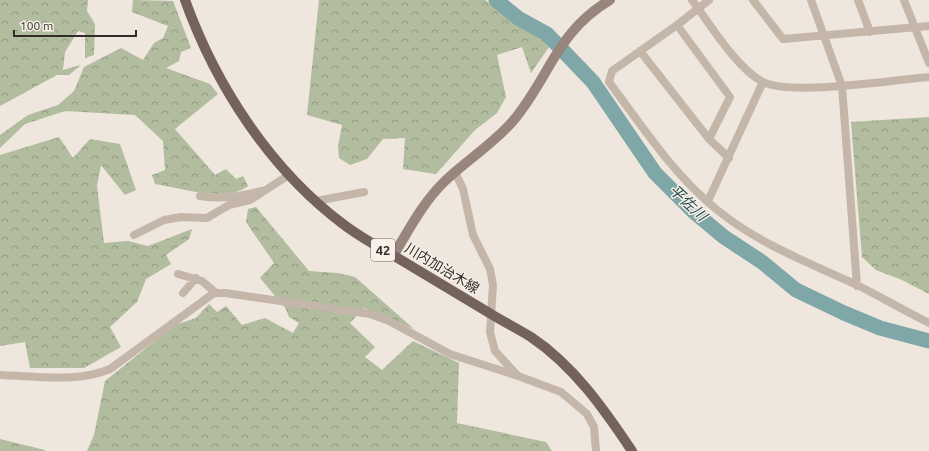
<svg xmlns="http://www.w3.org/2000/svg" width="929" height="451" viewBox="0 0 929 451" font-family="Ubuntu,'Noto Sans JP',sans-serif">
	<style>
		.forest { fill: url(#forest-crowns) }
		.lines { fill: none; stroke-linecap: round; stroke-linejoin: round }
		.river { stroke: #7fa7a8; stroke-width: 15 }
		.street { stroke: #c5b6aa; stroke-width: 8 }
		.secondary { stroke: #98867c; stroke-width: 10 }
		.primary { stroke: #74635c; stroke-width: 10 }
		.labels { text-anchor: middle; stroke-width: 3; stroke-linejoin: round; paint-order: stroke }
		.shield { fill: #f7f0e8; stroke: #6e6762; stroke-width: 1 }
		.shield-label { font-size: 13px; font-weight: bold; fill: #342c29 }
		.street-label { font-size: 14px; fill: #342c29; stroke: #f7f0e8 }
		.water-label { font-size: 15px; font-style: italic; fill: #234d50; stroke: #f7f0e8 }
	</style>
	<defs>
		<pattern id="forest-crowns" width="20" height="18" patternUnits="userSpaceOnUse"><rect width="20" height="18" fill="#b2bc9e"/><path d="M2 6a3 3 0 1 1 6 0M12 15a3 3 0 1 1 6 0" fill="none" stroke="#929981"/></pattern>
	</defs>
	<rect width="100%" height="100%" fill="#efe6dd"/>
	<path class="forest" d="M0 0H88L87 11 95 24 94 55 85 58V33L78 31 65 52 63 70 81 65 69 75H57L0 106Z
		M133 0 173 1 191 48 181 52 179 61 166 68 210 84 218 94 175 129 215 175 226 169 236 179 243 176 248 186C225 203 182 188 155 184L152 175 165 170 163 141 135 115 65 111 25 124 0 148V135L28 115 58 105 74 91 84 67 121 48 143 60 154 43 163 38 168 26 132 12Z
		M319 0H485L521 27 543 38 549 47 531 73 522 47 497 55 506 97 497 113 475 130 436 174 403 169 405 138 383 139 367 159 350 165 339 158 338 146 342 125 307 115Z
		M929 117V294L902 280 876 270 862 257 851 122Z
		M59 137 73 158 90 139 120 144 136 190 125 195 101 165 97 186 104 243 128 241 148 246 192 229 189 239 166 255 171 264 146 279 137 302 110 327 121 347 84 368H30L25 342 0 346V155Z
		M256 207 309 271 338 273 355 277 414 329 364 308 350 323 375 347 365 357 382 370 413 341 459 363 457 423 546 442 552 451H87L94 435 105 381 175 325 196 318 209 304 217 312 226 306 242 325 265 318 293 333 299 323 289 317 286 309 260 278 274 263 246 222 248 209Z
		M0 439 45 450V451H0Z"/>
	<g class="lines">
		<path class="river" d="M496 0 518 18 547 34 593 82 655 173 694 212 724 237 762 262 796 290 844 313 880 328 929 341"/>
		<path class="street" d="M692 0C710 24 737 69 763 82 793 96 893 80 929 77
			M709 0 677 25 612 71 609 82C642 126 673 174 716 209 757 243 809 263 857 285 881 297 905 311 929 323
			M753 0 783 39 929 26
			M811 0 842 86 857 286
			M858 0 870 32
			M904 0 929 63
			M677 25 730 97 709 139
			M640 51 709 139 729 158
			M455 172 463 189 473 235 490 269 493 285 490 332 495 351 518 376 561 392 587 414 594 427 596 451
			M200 196C222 200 240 196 262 191
			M316 201 364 192
			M708 201 763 82
			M134 235 164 220 181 217 207 218 229 205 250 200 289 175
			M178 274 202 281 216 293
			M183 293 196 278
			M0 375C36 376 77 383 110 369L214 293H225L370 314 389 321 450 354 518 376"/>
		<path class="secondary" d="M393 256C409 230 423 202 445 181 467 160 493 144 513 121 550 77 556 32 610 0"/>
		<path class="primary" d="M185 0C216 86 270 169 343 224 360 237 378 247 396 257 428 276 459 295 491 314 504 322 518 329 531 337 574 366 604 409 632 451"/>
	</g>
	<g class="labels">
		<rect class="shield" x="371" y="239" width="24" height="22" rx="3"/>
		<g class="shield-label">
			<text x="383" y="255">42</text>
		</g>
		<g class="street-label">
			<text transform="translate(442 268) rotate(31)" y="5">川内加治木線</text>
		</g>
		<g class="water-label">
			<text transform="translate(688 203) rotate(43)" y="5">平佐川</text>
		</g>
	</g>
	<path d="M14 30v6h122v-6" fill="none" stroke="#342c29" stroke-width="2"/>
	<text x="20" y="30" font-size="12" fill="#342c29" stroke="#f7f0e8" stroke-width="3" paint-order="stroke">100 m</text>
</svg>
